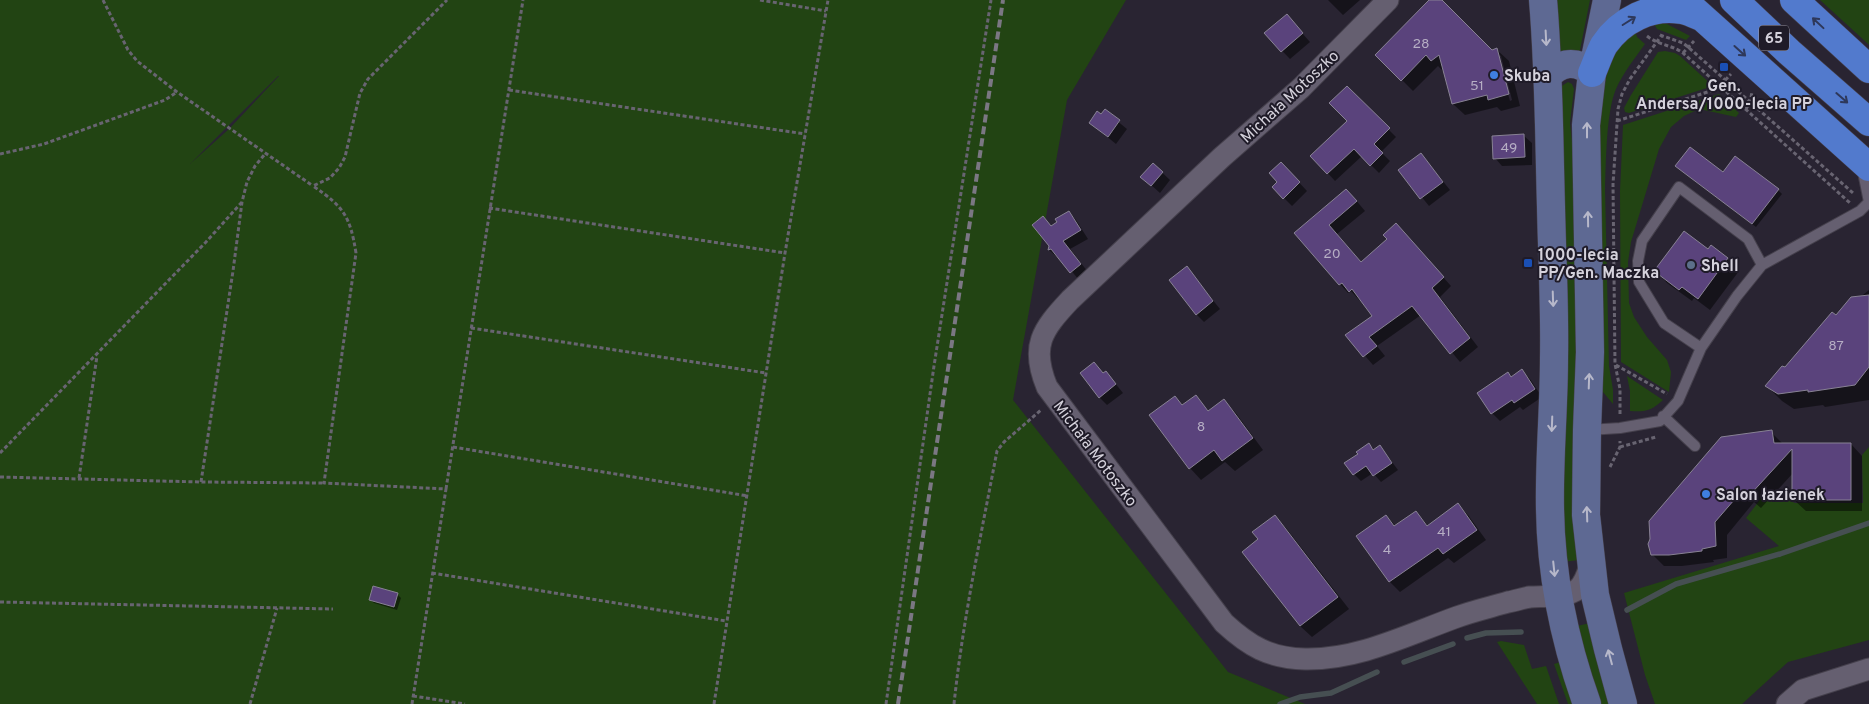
<svg xmlns="http://www.w3.org/2000/svg" width="1869" height="704" viewBox="0 0 1869 704" font-family="Overpass,sans-serif">
	<style>
		.green { fill: #224413; fill-rule: evenodd }
		.shadow { fill: #0007; fill-rule: evenodd }
		.lines { fill: none; stroke-linecap: round; stroke-linejoin: round }
		.stream { stroke: #464f52; stroke-width: 5.5 }
		.building { fill: #5a437c; stroke: #888294 }
		.service-casing { stroke: #45404c; stroke-width: 12 }
		.minor-casing { stroke: #45404c; stroke-width: 23 }
		.secondary-casing { stroke: #45404c; stroke-width: 29 }
		.trunk-casing { stroke: #45404c; stroke-width: 29 }
		.path { stroke: #686471; stroke-width: 3; stroke-dasharray: 4 2.5; stroke-linecap: butt }
		.service { stroke: #655f70; stroke-width: 10 }
		.minor { stroke: #655f70; stroke-width: 21 }
		.secondary { stroke: #5e6993; stroke-width: 28 }
		.trunk { stroke: #527acd; stroke-width: 28 }
		.rail { stroke: #7b7783; stroke-width: 4; stroke-dasharray: 8 4; stroke-linecap: butt }
		.oneway { stroke: #2e385a }
		.oneway2 { stroke: #b7b8ca }
		.transit-dot { fill: #1a4fb4; stroke: #1f1b28; stroke-width: 2 }
		.shop-dot { fill: #3f7fe0; stroke: #1f1b28; stroke-width: 2 }
		.service-dot { fill: #5c6f8a; stroke: #1f1b28; stroke-width: 2 }
		.labels { text-anchor: middle; stroke-width: 4; stroke-linejoin: round; paint-order: stroke }
		.number-label { font-size: 14px; fill: #b6aec4 }
		.shield { fill: #1f1b28; stroke: #9e9ba6; stroke-width: 1 }
		.shield-label { font-size: 15px; font-weight: bold; fill: #d5d2dc }
		.poi-label { font-size: 16px; font-weight: bold; fill: #d5d2dc; stroke: #1f1b28; text-anchor: start }
		.street-label { font-size: 16px; fill: #d5d2dc; stroke: #1f1b28 }
	</style>
	<rect width="100%" height="100%" fill="#292432"/>
	<path class="green" d="M0 0H1126L1067 100 1013 400 1228 672 1305 704H0ZM279 76 229 129 190 164 278 76Z
		M1554 0H1590L1579 55H1557Z
		M1820 0H1869V45L1867 43Z
		M1653 22 1667 24 1690 36 1686 40 1657 29Z
		M1635 30 1637 37 1645 44C1635 58 1623 73 1616 89 1606 112 1606 163 1605 189L1609 366 1613 390V404L1603 392 1600 381 1595 174 1600 110 1611 52Z
		M1665 51 1675 53 1680 56 1713 86 1629 113 1625 112 1624 108 1631 95 1658 52Z
		M1568 82 1572 84 1574 89 1570 123 1576 180 1579 560 1563 562 1560 87Z
		M1719 94 1739 113 1736 117 1699 109 1684 116 1671 127 1659 149 1631 242 1628 262 1629 303 1634 317 1647 337 1667 360 1671 372 1669 392 1621 362 1620 191 1623 125Z
		M1627 376 1663 400C1651 411 1646 412 1630 411V391Z
		M1869 447V640L1788 662 1742 704H1655L1645 675 1624 593 1779 546 1746 518 1766 492 1795 503H1863L1862 455Z
		M1590 623 1612 704H1596L1573 627Z
		M1501 641 1524 645 1532 669 1546 666 1559 704H1537L1497 642Z
		M1561 662 1575 704H1568L1554 664Z"/>
	<path class="shadow" d="M1328 0H1360L1343 15Z
		M1431 0H1440L1492 51 1497 50 1509 61 1520 106 1501 111 1497 107 1465 115 1453 104 1445 71H1443L1438 66 1413 91 1377 55ZM1497 53 1501 56 1512 100 1510 101Z
		M1294 24 1310 42 1290 59 1266 34Z
		M1347 88 1396 137 1381 152 1390 161 1379 173 1362 156 1335 181 1312 156 1349 121Z
		M1105 111 1127 129 1116 144 1090 123Z
		M1524 136 1532 143V165L1502 166 1495 158Z
		M1421 154 1450 190 1429 206 1400 170Z
		M1281 163 1307 191 1292 206 1273 187 1279 182Z
		M1153 164 1170 180 1160 193 1150 184Z
		M1680 169 1723 174 1778 190 1782 194 1756 227Z
		M1355 199 1365 211 1337 234 1362 263 1405 234 1451 286 1440 297 1478 347 1460 362 1421 315 1377 346 1385 356 1373 365 1347 335 1374 316 1361 298 1359 300 1351 291 1348 293 1340 284 1295 233Z
		M1069 212 1076 220 1088 239 1070 249 1088 272 1079 280 1059 256 1057 257 1049 250 1052 227Z
		M1711 247 1727 259 1739 271 1710 310 1694 298 1692 301 1667 283 1656 271 1708 251Z
		M1187 268 1220 309 1204 322 1196 314Z
		M1869 290V400L1825 407 1823 405 1794 409 1782 401 1767 386 1836 317Z
		M1094 364 1104 374 1106 372 1123 393 1107 405 1099 397Z
		M1522 371 1530 379 1542 397 1523 410 1520 407 1500 421 1492 413 1512 378Z
		M1175 397 1184 406 1196 397 1209 411 1223 401 1235 412 1263 450 1235 471 1225 462 1201 480 1190 468Z
		M1771 432 1783 444H1851L1862 456V511H1806L1794 500V472L1761 508 1754 502 1727 535V558L1713 560 1714 562 1682 566H1664L1652 554Z
		M1369 445 1375 450 1380 446 1398 470 1381 482 1373 473 1361 481 1354 474 1360 454Z
		M1458 505 1468 515 1486 540 1454 563 1448 558 1400 592 1390 582 1386 516 1396 526 1416 512 1428 526Z
		M1274 517 1286 528 1349 609 1312 637 1300 626 1244 552 1260 540Z
		M397 594 401 598 397 610 374 603 370 600Z"/>
	<g class="lines">
		<path class="stream" d="M1627 610 1676 584 1780 554 1869 523
			M1467 638 1486 633 1521 632
			M1404 662 1453 644
			M1280 704 1300 697 1331 693 1377 672"/>
	</g>
	<path class="building" d="M1429 0H1442L1492 50 1497 48 1509 94 1488 100 1487 95 1452 104 1439 55 1431 61 1426 55 1401 81 1375 55Z
		M1287 14 1303 33 1281 52 1264 33Z
		M1347 86 1390 128 1374 144 1383 153 1370 166 1354 149 1327 174 1310 156 1347 121 1329 103Z
		M1105 109 1120 120 1108 137 1089 123 1097 111 1101 114Z
		M1524 134 1525 157 1493 159 1492 136Z
		M1690 147 1723 172 1735 156 1779 189 1752 224 1675 166Z
		M1421 153 1443 182 1420 199 1398 170Z
		M1281 162 1300 182 1283 199 1272 187 1277 182 1269 173Z
		M1153 163 1163 172 1151 186 1140 177Z
		M1346 189 1357 201 1329 225 1361 262 1387 239 1383 235 1396 223 1444 277 1432 288 1470 338 1450 354 1412 306 1369 337 1377 346 1363 357 1345 335 1372 316 1352 289 1349 292 1342 283 1339 285 1294 233Z
		M1069 211 1081 230 1063 241 1081 264 1070 273 1051 249 1048 250 1049 246 1032 225 1043 216 1051 226 1057 222 1055 219Z
		M1684 231 1708 249 1711 245 1728 258 1698 299 1682 287 1679 290 1654 271Z
		M1187 266 1213 301 1196 315 1169 280Z
		M1869 295V367L1855 385 1808 392V390L1778 394 1765 386 1782 366 1785 367 1832 312 1836 315 1851 297Z
		M1094 362 1103 373 1106 371 1116 384 1099 398 1080 373Z
		M1522 369 1535 389 1514 403 1512 400 1491 414 1477 393 1508 372 1511 377Z
		M1196 395 1208 411 1224 399 1253 438 1222 461 1214 450 1189 469 1149 415 1175 396 1182 405Z
		M1772 430 1774 443H1851V500H1792V449L1748 497 1741 492 1715 522 1716 546 1702 549V551L1669 555H1651L1648 544 1650 539 1649 521 1721 437Z
		M1369 443 1373 450 1380 445 1392 463 1373 476 1366 466 1353 475 1344 463 1358 454 1356 452Z
		M1458 503 1477 530 1443 554 1438 548 1389 582 1356 536 1386 515 1394 526 1416 511 1427 526Z
		M1275 515 1338 597 1300 626 1242 552 1258 539 1252 532Z
		M373 586 398 593 394 607 369 600Z"/>
	<g class="lines">
		<defs>
			<path id="service" d="M1862 167 1869 202
				M1701 348 1664 323 1639 282 1638 261 1642 241 1679 187 1748 239 1762 265
				M1663 416 1695 446
				M1588 430 1620 428 1660 421 1678 401 1701 348 1737 296 1762 265 1860 211 1869 202"/>
			<path id="minor" d="M1388 0 1301 88 1222 157 1070 300C1042 330 1030 346 1047 387L1224 623C1249 646 1269 658 1305 659 1358 660 1407 635 1457 617 1473 611 1491 607 1508 602 1515 601 1523 598 1530 597 1544 596 1566 598 1578 589 1586 582 1588 571 1591 562
				M1787 704 1803 690 1869 669"/>
			<path id="secondary" d="M1543 0C1549 69 1549 138 1551 207 1552 257 1555 308 1554 358 1554 408 1549 459 1550 509 1551 577 1564 640 1587 704
				M1607 0 1592 73 1586 125 1590 352 1587 430 1586 515 1595 595 1608 649 1623 704
				M1547 77C1560 61 1577 60 1592 73"/>
			<path id="trunk" d="M1683 0 1869 167
				M1734 0 1789 52 1869 122
				M1794 0 1869 69
				M1592 73C1596 64 1599 54 1604 45 1621 20 1651 5 1681 10 1688 11 1696 15 1703 18"/>
		</defs>
		<use href="#service" class="service-casing"/>
		<use href="#minor" class="minor-casing"/>
		<use href="#secondary" class="secondary-casing"/>
		<use href="#trunk" class="trunk-casing"/>
		<path class="path" d="M103 0 128 50 137 61 177 92 313 186
			M760 0 826 11
			M1660 35 1683 43 1688 47 1853 193
			M1647 36C1658 45 1672 45 1683 53L1850 203
			M1683 53 1694 41
			M509 90 805 134
			M1746 109 1750 102 1752 92
			M1617 121 1717 89 1731 74
			M0 154 44 144 165 100 177 92
			M489 208 785 253
			M471 328 766 373
			M1616 365 1667 394
			M1620 414V389L1615 364 1613 184 1618 109 1622 94 1630 79 1661 36
			M453 447 748 496
			M1620 447 1656 437
			M0 453 206 242 242 202
			M1610 467 1620 447V441
			M0 477 201 482 324 483
			M79 478 97 356
			M201 482 233 271 242 202 247 182 255 166 265 154
			M446 489 523 0
			M432 573 726 621
			M0 602 333 609
			M413 696 465 704
			M250 704 277 608
			M412 704 446 489 324 483 356 253C350 216 344 207 313 186L330 178 339 168 345 157 360 93 368 79 447 0
			M714 704 785 253 828 0
			M886 704 934 366 991 0
			M954 704C963 619 981 535 997 451L1004 442 1041 410"/>
		<use href="#service" class="service"/>
		<use href="#minor" class="minor"/>
		<use href="#secondary" class="secondary"/>
		<use href="#trunk" class="trunk"/>
		<path class="rail" d="M898 704 1003 0"/>
	</g>
	<defs><path id="oneway-shaft" d="M-6 0H5M1.5-3L5.5 0L1.5 3" fill="none" stroke-width="1.6" stroke-linecap="round" stroke-linejoin="round" transform="scale(1.25)"/></defs>
	<g class="oneway">
		<use href="#oneway-shaft" transform="translate(1629 21) rotate(-32)"/>
		<use href="#oneway-shaft" transform="translate(1818 23) rotate(-137)"/>
		<use href="#oneway-shaft" transform="translate(1740 51) rotate(42)"/>
		<use href="#oneway-shaft" transform="translate(1842 98) rotate(41)"/>
	</g>
	<g class="oneway2">
		<use href="#oneway-shaft" transform="translate(1546 38) rotate(87)"/>
		<use href="#oneway-shaft" transform="translate(1587 130) rotate(-90)"/>
		<use href="#oneway-shaft" transform="translate(1588 219) rotate(-91)"/>
		<use href="#oneway-shaft" transform="translate(1553 299) rotate(88)"/>
		<use href="#oneway-shaft" transform="translate(1589 381) rotate(-88)"/>
		<use href="#oneway-shaft" transform="translate(1552 424) rotate(92)"/>
		<use href="#oneway-shaft" transform="translate(1587 514) rotate(-92)"/>
		<use href="#oneway-shaft" transform="translate(1554 569) rotate(84)"/>
		<use href="#oneway-shaft" transform="translate(1610 657) rotate(-105)"/>
	</g>
	<g class="transit-dot">
		<rect x="1719" y="62" width="10" height="10" rx="2.5"/>
		<rect x="1523" y="258" width="10" height="10" rx="2.5"/>
	</g>
	<g class="shop-dot">
		<circle cx="1494" cy="75" r="5"/>
		<circle cx="1706" cy="494" r="5"/>
	</g>
	<circle class="service-dot" cx="1691" cy="265" r="5"/>
	<g class="labels">
		<g class="number-label">
			<text x="1421" y="48">28</text>
			<text x="1477" y="90">51</text>
			<text x="1509" y="152">49</text>
			<text x="1332" y="258">20</text>
			<text x="1836" y="350">87</text>
			<text x="1201" y="431">8</text>
			<text x="1444" y="536">41</text>
			<text x="1387" y="554">4</text>
		</g>
		<rect class="shield" x="1759" y="25.5" width="30" height="25" rx="4"/>
		<g class="shield-label">
			<text x="1774" y="43">65</text>
		</g>
		<g class="poi-label">
			<text x="1504" y="81">Skuba</text>
			<text x="1724" y="91" text-anchor="middle">Gen.<tspan x="1724" dy="18">Andersa/1000-lecia PP</tspan></text>
			<text x="1538" y="260">1000-lecia<tspan x="1538" dy="18">PP/Gen. Maczka</tspan></text>
			<text x="1701" y="271">Shell</text>
			<text x="1716" y="500">Salon łazienek</text>
		</g>
		<g class="street-label">
			<text transform="translate(1289 96) rotate(-43)" y="6">Michała Motoszko</text>
			<text transform="translate(1096 453) rotate(53)" y="6">Michała Motoszko</text>
		</g>
	</g>
</svg>
